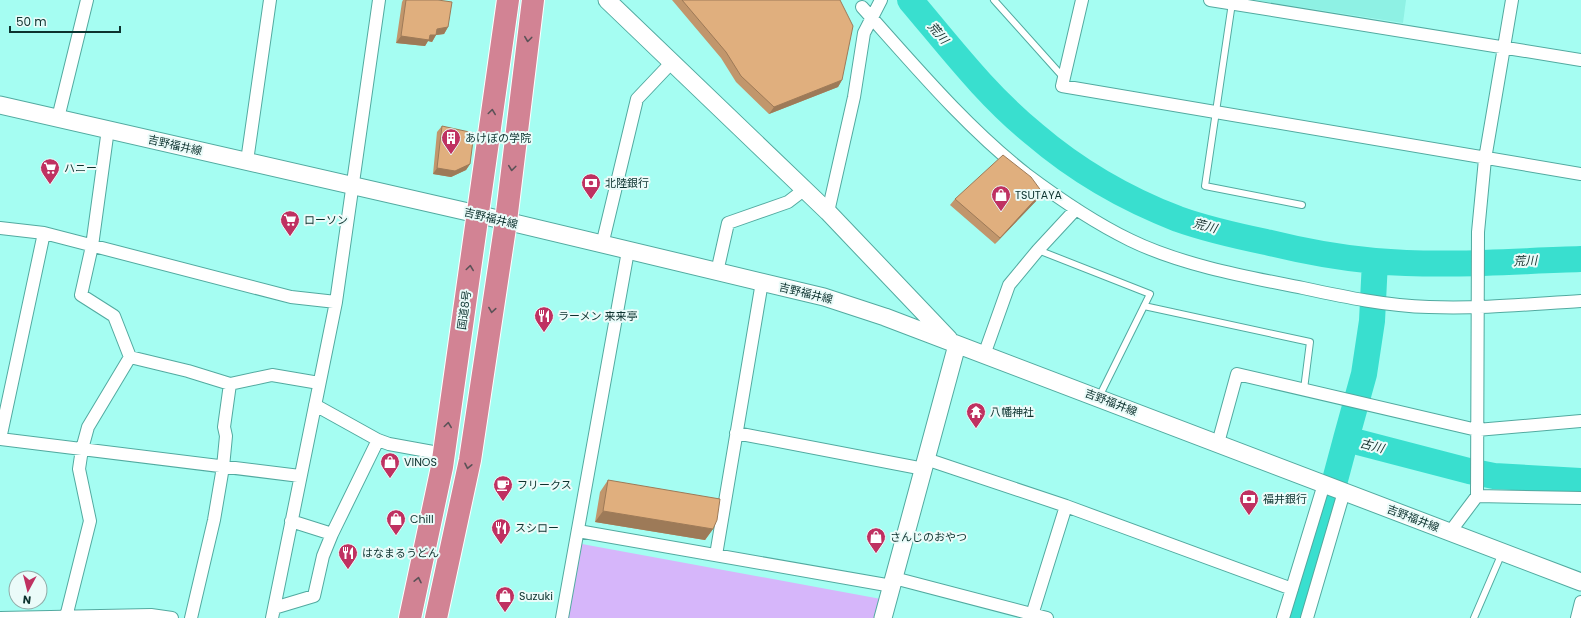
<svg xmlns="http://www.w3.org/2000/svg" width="1581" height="618" viewBox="0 0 1581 618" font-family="Poppins,'Noto Sans JP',sans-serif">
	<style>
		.built { fill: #8ef1e4 }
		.green { fill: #d6b6fa }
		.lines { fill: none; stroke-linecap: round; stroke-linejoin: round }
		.river { stroke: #39dfcf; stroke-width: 26 }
		.lane-casing { stroke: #52aaa0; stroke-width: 8 }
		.street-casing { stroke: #52aaa0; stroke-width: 14 }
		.secondary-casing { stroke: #52aaa0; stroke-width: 19 }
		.highway-casing { stroke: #fff; stroke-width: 24 }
		.lane { stroke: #fff; stroke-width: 6 }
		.street { stroke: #fff; stroke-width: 12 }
		.secondary { stroke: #fff; stroke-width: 17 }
		.highway { stroke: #d28394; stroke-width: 22 }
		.wall { fill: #c1966c }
		.shaded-wall { fill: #9d7a58 }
		.building { fill: #e0af7e; stroke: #9d7a58 }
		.oneway { stroke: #5b5257 }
		.labels { text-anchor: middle; stroke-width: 4; stroke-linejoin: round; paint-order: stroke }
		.poi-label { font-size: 11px; fill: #0c322e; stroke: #ebfbf9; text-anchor: start }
		.street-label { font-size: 11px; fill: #0c322e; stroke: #ebfbf9 }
		.water-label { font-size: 12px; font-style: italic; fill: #152f2c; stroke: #ebfbf9 }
	</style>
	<rect width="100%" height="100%" fill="#a5fdf2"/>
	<path class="built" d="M1254 0H1406L1403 23Z"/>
	<path class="green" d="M582 544 881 599 876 618H568Z"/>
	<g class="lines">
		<path class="river" d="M910 0C950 47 986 95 1034 134 1076 170 1126 199 1178 219 1206 229 1237 236 1266 242 1302 251 1339 258 1375 261 1443 267 1513 261 1581 259
			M1346 439 1364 374 1372 321 1375 261
			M1298 618 1346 439 1469 471 1494 476 1581 481"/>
		<defs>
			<path id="lane" d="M994 0 1063 77
				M1232 3 1205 186 1302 205
				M1038 250 1150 294 1099 397
				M1144 306 1310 342 1304 389
				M1474 618 1502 553"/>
			<path id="street" d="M1082 0 1062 86 1581 174
				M1210 0 1581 60
				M862 7C914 65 965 126 1026 174 1058 198 1093 222 1130 240 1181 265 1247 277 1303 288 1345 297 1387 306 1429 307 1480 309 1530 304 1581 301
				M58 118 87 0
				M247 161 270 0
				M828 212 854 97 864 33 881 0
				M0 228 44 233 291 297 336 302
				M602 245 637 99 673 61
				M717 272 728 223 788 202 805 189
				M984 355 1009 285 1038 250 1076 209
				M130 357 188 371 230 384
				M315 405 378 440 389 444 444 454
				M736 433 924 469
				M0 439 300 476
				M0 439 44 233
				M1218 443 1237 374 1477 430 1581 421
				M926 459 1066 506 1292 589
				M1477 496 1581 498
				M291 521 332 534
				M578 531 892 586
				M1450 532 1477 496 1478 232 1485 159 1512 0
				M716 555 762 282
				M894 578 1047 618
				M274 608 314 596 323 556 332 534 378 440
				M66 617 90 521 79 469 82 449 88 427 130 357 114 316 81 295 92 246 108 129
				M0 618 151 615 172 618
				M191 618 214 520 223 467 226 436 224 427 230 384 272 375 319 383
				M272 618 336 302 379 0
				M562 618 628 251
				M1031 618 1066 506
				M1283 618 1324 484
				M1307 618 1344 492
				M1577 618 1581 602"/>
			<path id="secondary" d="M607 0 828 212 949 339
				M0 105 477 214 824 297 885 317 1581 582
				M883 618 957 345"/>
			<path id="highway" d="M410 618 442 467 508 0
				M436 618 470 460 506 221 533 0"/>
		</defs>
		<use href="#lane" class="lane-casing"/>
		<use href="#street" class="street-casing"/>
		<use href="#secondary" class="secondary-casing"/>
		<use href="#highway" class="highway-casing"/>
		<use href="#lane" class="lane"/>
		<use href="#street" class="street"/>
		<use href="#secondary" class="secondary"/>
		<use href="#highway" class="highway"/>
	</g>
	<path class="wall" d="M403 0H438L448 27 444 34 436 35 432 42 428 41 425 46 396 43 402 2Z
		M672 0H840L842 80 838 87 769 114 736 82 721 58Z
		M442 126 470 164 466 170 451 177 433 174 437 132Z
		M1042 192 1038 199 995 244 950 205 955 199Z
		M608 480 713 529 705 540 595 522 600 492Z"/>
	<path class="shaded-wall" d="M448 27 444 34 436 35 432 42 428 41 425 46 396 43 401 36Z
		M842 80 838 87 769 114 774 107Z
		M470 164 466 170 451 177 433 174 437 168Z
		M1042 192 1038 199 995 244 1000 238Z
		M603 511 713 529 705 540 595 522Z"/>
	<path class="building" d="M406 0H438L452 2 448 27 437 29 436 35H430L429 40 401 36Z
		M682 0H840L853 26 842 80 774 107 741 76 726 52Z
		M442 126 474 133 470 164 455 171 437 168Z
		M1003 155 1031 177 1042 192 1000 238 955 199Z
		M608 480 720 499 717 520 713 529 603 511Z"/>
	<defs><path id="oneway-chevron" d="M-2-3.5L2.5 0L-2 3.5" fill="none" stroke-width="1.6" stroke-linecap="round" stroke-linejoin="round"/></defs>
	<g class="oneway">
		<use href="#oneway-chevron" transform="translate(528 39) rotate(97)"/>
		<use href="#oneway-chevron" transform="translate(492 112) rotate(-82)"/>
		<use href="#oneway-chevron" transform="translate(512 168) rotate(97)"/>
		<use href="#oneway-chevron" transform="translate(470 268) rotate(-82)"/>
		<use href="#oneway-chevron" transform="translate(492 310) rotate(99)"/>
		<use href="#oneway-chevron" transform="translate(448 425) rotate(-82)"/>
		<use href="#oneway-chevron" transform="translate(468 466) rotate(102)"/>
		<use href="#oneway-chevron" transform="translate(418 580) rotate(-78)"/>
	</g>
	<defs>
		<symbol id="building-pin" viewBox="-11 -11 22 30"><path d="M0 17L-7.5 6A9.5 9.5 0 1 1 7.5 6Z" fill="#bf3161" stroke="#ebfbf9"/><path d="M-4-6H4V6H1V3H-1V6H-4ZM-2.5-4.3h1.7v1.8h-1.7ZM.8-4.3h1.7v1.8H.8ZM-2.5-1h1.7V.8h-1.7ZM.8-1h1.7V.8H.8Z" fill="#fff"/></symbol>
		<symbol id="supermarket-pin" viewBox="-11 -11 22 30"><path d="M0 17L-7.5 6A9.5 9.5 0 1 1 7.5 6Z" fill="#bf3161" stroke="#ebfbf9"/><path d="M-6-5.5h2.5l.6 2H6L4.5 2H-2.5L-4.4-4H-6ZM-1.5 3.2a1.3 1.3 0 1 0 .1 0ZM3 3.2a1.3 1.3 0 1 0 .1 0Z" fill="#fff"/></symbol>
		<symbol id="bank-pin" viewBox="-11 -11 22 30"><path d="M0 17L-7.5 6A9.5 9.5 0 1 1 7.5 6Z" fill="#bf3161" stroke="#ebfbf9"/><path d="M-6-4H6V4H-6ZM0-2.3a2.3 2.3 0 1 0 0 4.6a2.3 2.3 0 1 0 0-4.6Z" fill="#fff"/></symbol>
		<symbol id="shop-pin" viewBox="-11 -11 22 30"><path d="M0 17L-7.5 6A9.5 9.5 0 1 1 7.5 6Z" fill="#bf3161" stroke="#ebfbf9"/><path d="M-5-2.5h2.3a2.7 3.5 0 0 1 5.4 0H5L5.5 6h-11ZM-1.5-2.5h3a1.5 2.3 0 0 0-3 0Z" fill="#fff"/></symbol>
		<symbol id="restaurant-pin" viewBox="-11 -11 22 30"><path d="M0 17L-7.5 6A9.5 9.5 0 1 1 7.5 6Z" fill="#bf3161" stroke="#ebfbf9"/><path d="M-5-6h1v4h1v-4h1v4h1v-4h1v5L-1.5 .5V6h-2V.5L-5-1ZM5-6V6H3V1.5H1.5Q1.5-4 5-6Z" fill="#fff"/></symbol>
		<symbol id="temple-pin" viewBox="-11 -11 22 30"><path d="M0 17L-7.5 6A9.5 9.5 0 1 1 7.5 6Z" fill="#bf3161" stroke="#ebfbf9"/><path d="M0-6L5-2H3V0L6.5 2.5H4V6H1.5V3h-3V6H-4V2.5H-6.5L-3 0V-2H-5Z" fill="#fff"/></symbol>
		<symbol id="cafe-pin" viewBox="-11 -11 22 30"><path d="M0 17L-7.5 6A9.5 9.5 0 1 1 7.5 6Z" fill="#bf3161" stroke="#ebfbf9"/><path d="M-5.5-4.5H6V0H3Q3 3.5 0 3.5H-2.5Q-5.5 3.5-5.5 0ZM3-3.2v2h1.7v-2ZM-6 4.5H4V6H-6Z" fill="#fff"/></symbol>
	</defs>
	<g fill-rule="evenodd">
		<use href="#building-pin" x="440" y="127" width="22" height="30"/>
		<use href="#supermarket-pin" x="39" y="157" width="22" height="30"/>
		<use href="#bank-pin" x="580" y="172" width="22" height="30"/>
		<use href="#shop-pin" x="990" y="184" width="22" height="30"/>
		<use href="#supermarket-pin" x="279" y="209" width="22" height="30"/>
		<use href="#restaurant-pin" x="533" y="305" width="22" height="30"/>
		<use href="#temple-pin" x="965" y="401" width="22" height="30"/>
		<use href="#shop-pin" x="379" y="451" width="22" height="30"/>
		<use href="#cafe-pin" x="492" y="474" width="22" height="30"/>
		<use href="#bank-pin" x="1238" y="488" width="22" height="30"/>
		<use href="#shop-pin" x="385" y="508" width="22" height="30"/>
		<use href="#restaurant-pin" x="490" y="517" width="22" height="30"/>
		<use href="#shop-pin" x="865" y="526" width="22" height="30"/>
		<use href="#restaurant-pin" x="337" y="542" width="22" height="30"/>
		<use href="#shop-pin" x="494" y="585" width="22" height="30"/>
	</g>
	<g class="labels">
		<g class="poi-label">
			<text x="465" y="142">あけぼの学院</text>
			<text x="64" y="172">ハニー</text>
			<text x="605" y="187">北陸銀行</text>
			<text x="1015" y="199">TSUTAYA</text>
			<text x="304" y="224">ローソン</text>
			<text x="558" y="320">ラーメン 来来亭</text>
			<text x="990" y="416">八幡神社</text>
			<text x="404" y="466">VINOS</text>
			<text x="517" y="489">フリークス</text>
			<text x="1263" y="503">福井銀行</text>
			<text x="410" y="523">Chill</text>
			<text x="515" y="532">スシロー</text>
			<text x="890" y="541">さんじのおやつ</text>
			<text x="362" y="557">はなまるうどん</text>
			<text x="519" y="600">Suzuki</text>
		</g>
		<g class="street-label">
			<text transform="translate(175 145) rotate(13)" y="4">吉野福井線</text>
			<text transform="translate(491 218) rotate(14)" y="4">吉野福井線</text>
			<text transform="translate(806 293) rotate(14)" y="4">吉野福井線</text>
			<text transform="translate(464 310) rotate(-82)" y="4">国道8号</text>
			<text transform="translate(1111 402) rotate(21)" y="4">吉野福井線</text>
			<text transform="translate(1413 518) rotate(21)" y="4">吉野福井線</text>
		</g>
		<g class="water-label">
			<text transform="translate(938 33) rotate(50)" y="4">荒川</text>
			<text transform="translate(1205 226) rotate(15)" y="4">荒川</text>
			<text transform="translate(1525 261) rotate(-2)" y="4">荒川</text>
			<text transform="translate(1372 446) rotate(15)" y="4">古川</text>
		</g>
	</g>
	<g transform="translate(28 590) rotate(187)"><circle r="19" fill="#ebfbf9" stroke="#92aba8"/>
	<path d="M0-3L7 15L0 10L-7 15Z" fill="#bf3161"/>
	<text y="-6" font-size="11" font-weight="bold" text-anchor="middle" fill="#0c322e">N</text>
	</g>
	<path d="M10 26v6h110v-6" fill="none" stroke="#0c322e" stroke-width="2"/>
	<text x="16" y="26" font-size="12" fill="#0c322e" stroke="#ebfbf9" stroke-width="3" paint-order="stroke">50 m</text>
</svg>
